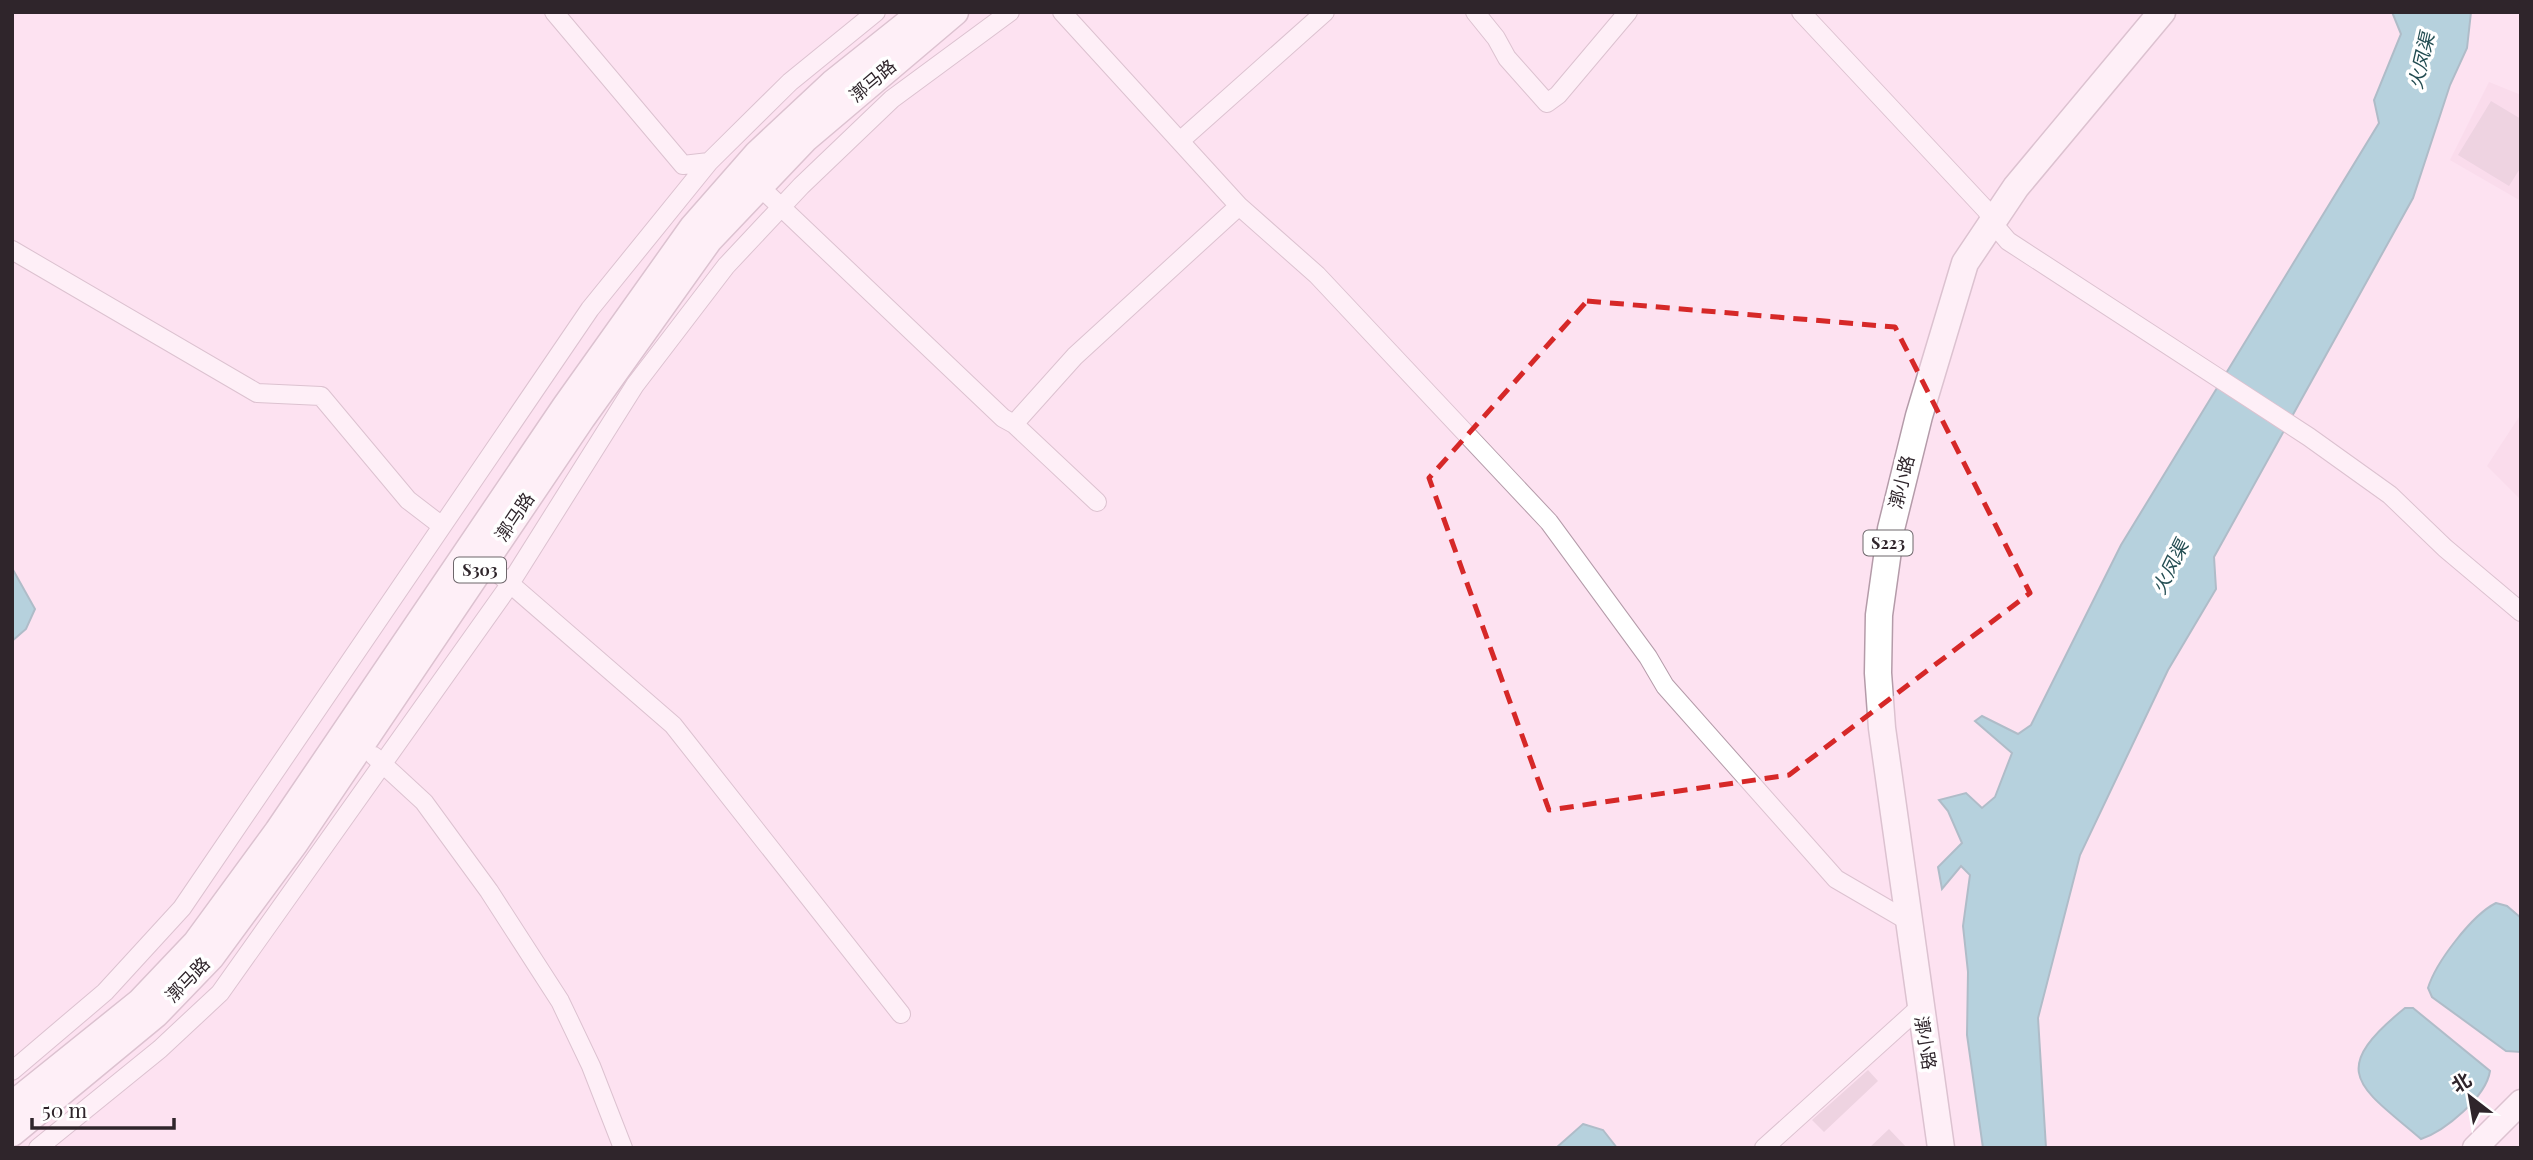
<svg xmlns="http://www.w3.org/2000/svg" width="2533" height="1160" viewBox="0 0 2533 1160" font-family="'Playfair Display','Noto Sans SC',serif">
	<style>
		.built { fill: #f6d4e7 }
		.water { fill: #60bdc6; stroke: #518f98; stroke-width: 2 }
		.building { fill: #dbc0cf }
		.lines { fill: none; stroke-linecap: round; stroke-linejoin: round }
		.street-casing { stroke: #b49ba9; stroke-width: 20 }
		.secondary-casing { stroke: #b49ba9; stroke-width: 27 }
		.primary-casing { stroke: #b49ba9; stroke-width: 29 }
		.street { stroke: #fff; stroke-width: 18 }
		.secondary { stroke: #fff; stroke-width: 24 }
		.primary { stroke: #fff; stroke-width: 26 }
		.marked { fill: none; stroke: #d62828; stroke-width: 5; stroke-dasharray: 14 9; stroke-linejoin: round }
		.labels { text-anchor: middle; stroke-width: 7; stroke-linejoin: round; paint-order: stroke }
		.shield { fill: #fff; stroke: #6d666b; stroke-width: 2 }
		.shield-label { font-size: 16px; font-weight: bold; fill: #2f252b }
		.street-label { font-size: 18px; fill: #2f252b; stroke: #fff }
		.water-label { font-size: 19px; font-style: italic; fill: #224c51; stroke: #fff }
	</style>
	<rect width="100%" height="100%" fill="#fde2f1"/>
	<path class="built" d="M2489 82 2521 95V201L2450 160Z
		M2521 414V500L2487 466Z"/>
	<path class="water" d="M2392 12H2471L2467 48 2450 85 2413 198 2214 557 2216 589 2168 670 2080 855 2038 1018 2046 1148H1983L1967 1035 1968 972 1963 926 1970 875 1961 866 1942 889 1938 867 1962 843 1948 811 1939 800 1966 793 1982 808 1995 797 2012 753 1975 721 1982 716 2018 734 2031 725 2121 545 2379 123 2374 100 2401 34Z
		M12 568 35 609 26 629 12 641Z
		M2496 903 2507 906 2521 918V1052L2506 1051 2432 997 2428 988C2436 962 2472 915 2496 903Z
		M2405 1008H2413L2490 1071C2486 1097 2445 1131 2421 1139 2359 1086 2326 1072 2405 1008Z
		M1583 1124 1603 1130 1617 1148H1556Z"/>
	<path class="building" d="M2491 101 2521 119V167L2509 186 2458 155Z
		M1868 1070 1878 1081 1824 1132 1812 1120Z
		M1889 1129 1907 1148H1869Z"/>
	<g class="lines">
		<defs>
			<path id="street" d="M554 12 683 165 709 162
				M1062 12 1239 206 1317 275 1549 522 1648 657 1665 686 1836 879 1908 921
				M1475 12 1496 38 1507 58 1547 103 1558 95 1628 12
				M1801 12 1987 211 1991 221 2008 241 2309 437 2390 495 2445 548 2521 612
				M1180 141 1325 12
				M759 186 1003 418 1014 424 1097 502
				M12 250 257 393 321 396 408 500 442 526
				M1014 424 1075 356 1239 206
				M485 562 673 725 901 1014
				M374 756 424 802 489 891 560 1001 591 1066 623 1148
				M12 1071 105 992 182 908 590 309 709 162 790 82 876 12
				M38 1148 160 1049 220 993 506 590 635 385 726 266 801 186 892 99 1010 12
				M1764 1148 1919 1008"/>
			<path id="secondary" d="M2475 1148 2521 1102"/>
			<path id="primary" d="M12 1105 140 1002 196 943 278 831 565 407 693 227 757 154 833 83 922 12
				M12 1133 156 1014 211 957 295 843 582 418 709 240 805 139 955 12
				M1941 1148 1882 728 1878 673 1879 615 1891 529 1919 416 1965 263 2016 187 2162 12"/>
		</defs>
		<use href="#street" class="street-casing"/>
		<use href="#secondary" class="secondary-casing"/>
		<use href="#primary" class="primary-casing"/>
		<use href="#street" class="street"/>
		<use href="#secondary" class="secondary"/>
		<use href="#primary" class="primary"/>
	</g>
	<path d="M0 0H2533V1160H0ZM1587 301 1895 327 2030 593 1789 775 1549 810 1429 478Z" fill="#fde2f1" fill-opacity=".55" fill-rule="evenodd"/>
	<path class="marked" d="M1587 301 1895 327 2030 593 1789 775 1549 810 1429 478Z"/>
	<g class="labels">
		<g class="shield">
			<rect x="1863.5" y="530.5" width="49" height="25" rx="5"/>
			<rect x="454" y="557.5" width="52" height="25" rx="5"/>
		</g>
		<g class="shield-label">
			<text x="1888" y="549">S223</text>
			<text x="480" y="576">S303</text>
		</g>
		<g class="street-label">
			<text transform="translate(873 81) rotate(-40)" y="6">漷马路</text>
			<text transform="translate(1902 482) rotate(-76)" y="6">漷小路</text>
			<text transform="translate(515 517) rotate(-56)" y="6">漷马路</text>
			<text transform="translate(188 980) rotate(-46)" y="6">漷马路</text>
			<text transform="translate(1925 1043) rotate(81)" y="6">漷小路</text>
		</g>
		<g class="water-label">
			<text transform="translate(2421 61) rotate(-77)" y="7">火凤渠</text>
			<text transform="translate(2170 567) rotate(-64)" y="7">火凤渠</text>
		</g>
	</g>
	<rect width="2533" height="1160" fill="none" stroke="#2f252b" stroke-width="28"/>
	<g transform="translate(2470 1097) rotate(329)" stroke="#ffffff" stroke-width="5" paint-order="stroke">
	<path d="M0-5L12 26L0 18L-12 26Z" fill="#2f252b"/>
	<text y="-10" font-size="19" font-weight="bold" text-anchor="middle" fill="#2f252b">北</text>
	</g>
	<path d="M32 1118v10h142v-10" fill="none" stroke="#2f252b" stroke-width="3.5"/>
	<text x="42" y="1118" font-size="21" fill="#2f252b" stroke="#ffffff" stroke-width="5" paint-order="stroke">50 m</text>
</svg>
